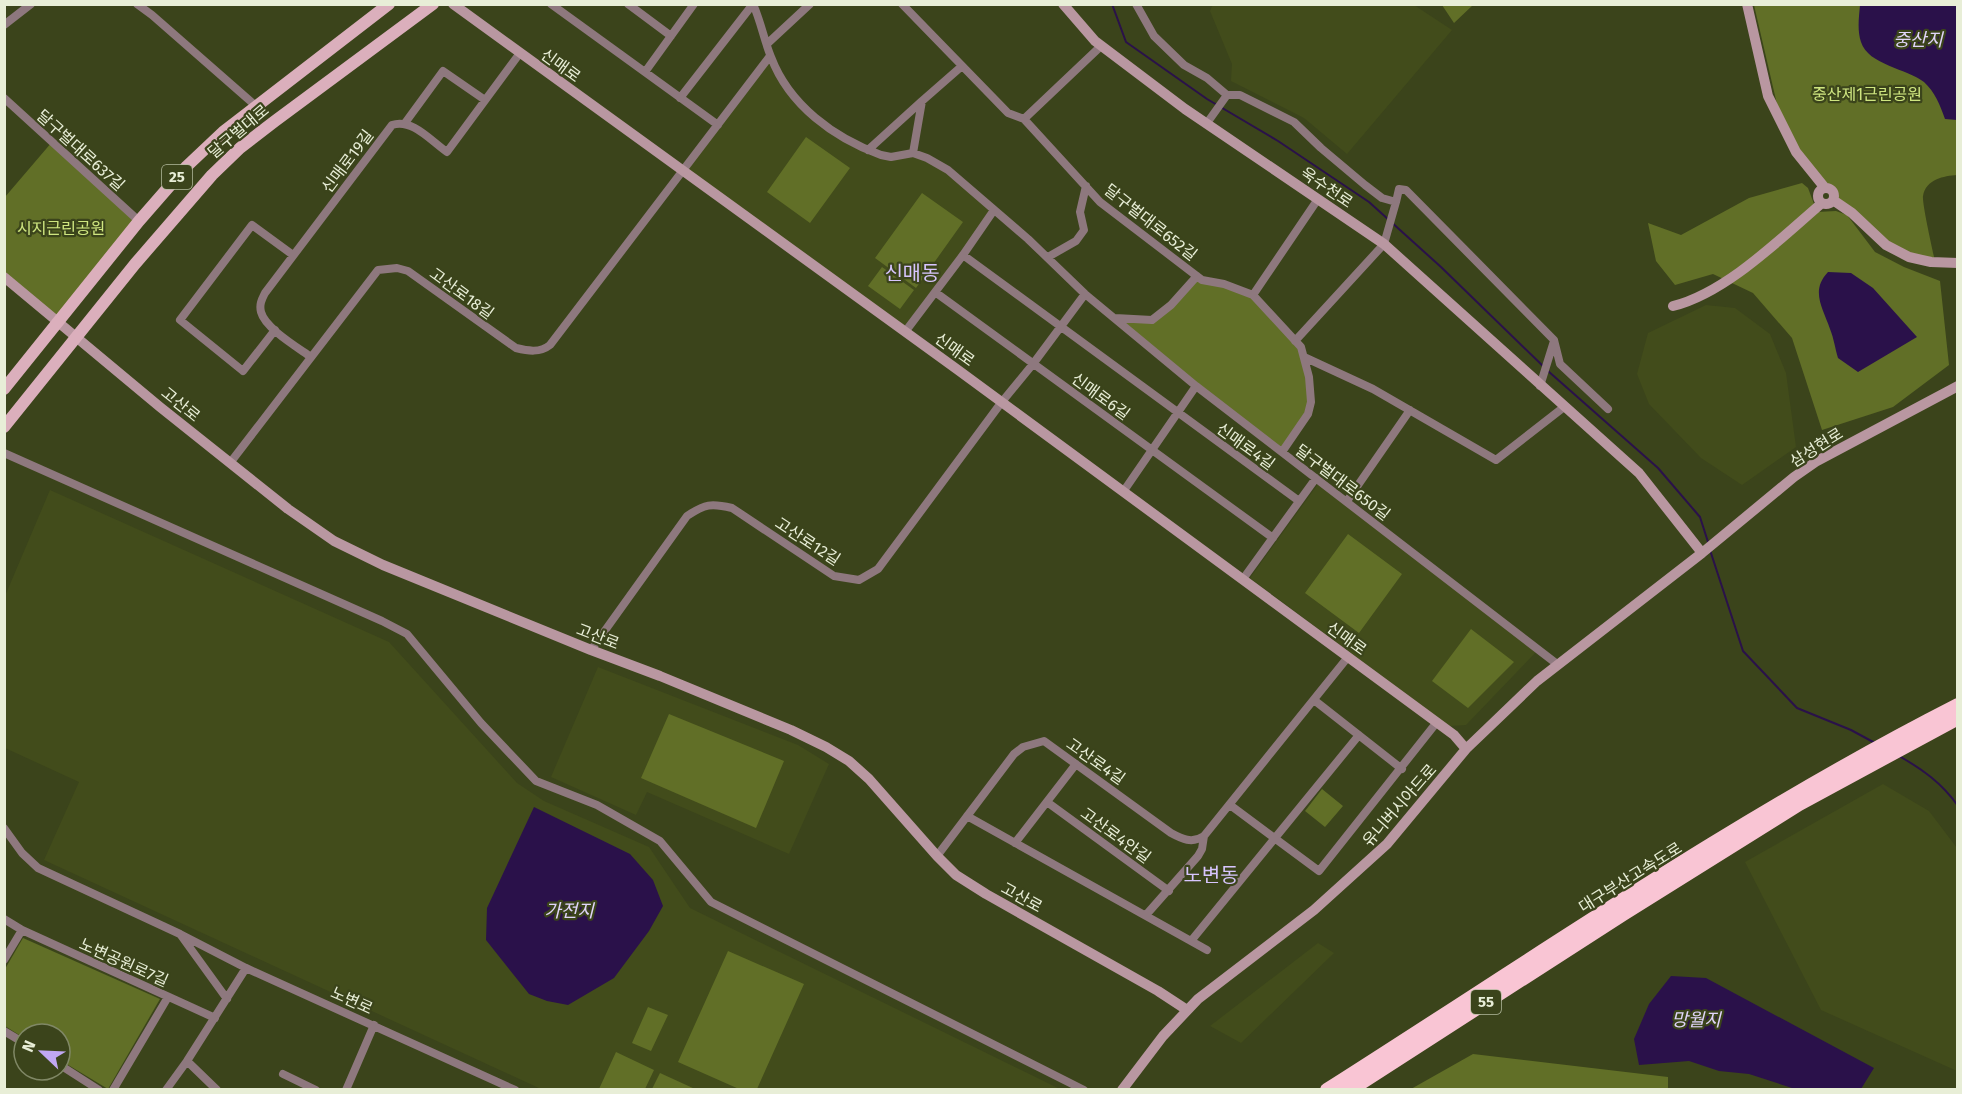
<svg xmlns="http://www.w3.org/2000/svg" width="1962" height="1094" viewBox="0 0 1962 1094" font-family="'Fira Sans','Noto Sans KR',sans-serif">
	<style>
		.built { fill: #424c1b }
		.green { fill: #616f27 }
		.water { fill: #2a114a }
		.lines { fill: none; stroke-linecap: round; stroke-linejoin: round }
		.stream { stroke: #2a114a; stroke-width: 2 }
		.street { stroke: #8e787e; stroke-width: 8 }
		.secondary { stroke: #b997a1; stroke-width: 10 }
		.primary { stroke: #dbafbc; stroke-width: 12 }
		.highway { stroke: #f9c5d4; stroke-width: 14 }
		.labels { text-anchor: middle; stroke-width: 4.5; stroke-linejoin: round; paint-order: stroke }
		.shield { fill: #3b441b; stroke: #b4bb9f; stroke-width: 1.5 }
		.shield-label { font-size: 15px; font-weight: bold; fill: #e8eed7 }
		.street-label { font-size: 16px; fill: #e8eed7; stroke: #3b441b }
		.park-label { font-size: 16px; fill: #cfe680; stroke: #3b441b }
		.water-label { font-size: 18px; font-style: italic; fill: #e1d5fb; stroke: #3b441b }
		.quarter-label { font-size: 20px; fill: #d7c5fd; stroke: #3b441b }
	</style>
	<rect width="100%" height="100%" fill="#3b441b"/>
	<path class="built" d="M1213 4 1414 5 1452 30 1347 154 1304 118 1231 81 1232 64 1210 11Z
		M770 56 780 75 815 118 881 155 906 153 927 158 994 210 905 332 681 171Z
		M1706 305 1735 308 1770 334 1786 373 1796 447 1742 485 1701 458 1649 404 1637 374 1648 333Z
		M1318 484 1538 650 1466 725 1449 726 1250 578Z
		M50 490 389 642 517 783 544 801 649 847 690 908 1060 1089H541L44 860 79 782 5 748V596Z
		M598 667 798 745 829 764 789 854 647 792 636 815 551 777Z
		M1883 784 1929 811 1957 848V1071L1821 1010 1745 862Z
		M1318 943 1334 953 1241 1043 1210 1026Z"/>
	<path class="green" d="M1442 5H1473L1454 23Z
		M1754 5H1957V175C1944 176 1926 179 1923 196 1922 204 1933 251 1935 262L1909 257 1833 200 1782 126Z
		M806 137 850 168 810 223 767 192Z
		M52 142 139 221 58 323 5 277V197Z
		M1802 183 1808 188 1817 212 1836 211 1847 215 1875 252 1904 267 1940 281 1949 365 1893 407 1822 430 1792 338 1753 293 1713 274 1675 285 1656 261 1648 223 1681 235 1749 198Z
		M922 193 963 222 916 288 875 258Z
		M882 267 914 290 900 309 868 286Z
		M1195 279 1253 295 1301 347 1311 402 1282 452 1119 322 1152 320Z
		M1348 534 1402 574 1359 633 1305 593Z
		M1471 629 1514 662 1468 708 1432 681Z
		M669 714 784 761 756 828 641 778Z
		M1322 789 1343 806 1325 827 1305 811Z
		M23 938 160 999 108 1089 60 1060V1034H24V1038L5 1026V969Z
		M728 951 804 984 757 1089H739L678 1062Z
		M648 1007 668 1015 651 1051 632 1043Z
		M616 1052 654 1070 645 1089H599Z
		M1473 1054 1668 1077V1089H1411Z
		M660 1073 695 1089H652Z"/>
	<path class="water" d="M1860 5H1957V120L1945 119C1940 105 1935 92 1924 82 1908 69 1868 65 1861 42 1857 30 1859 17 1860 5Z
		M1828 272 1851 273 1873 288 1917 337 1858 372 1838 358C1835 348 1834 339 1830 329 1823 308 1810 291 1828 272Z
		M534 807 630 854 653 880 663 906 649 931 614 978 568 1005 547 1001 529 994 486 940 487 908Z
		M1671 976 1706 978 1874 1068 1861 1089H1795L1749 1074 1719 1071 1689 1061 1639 1065 1634 1039 1649 1004Z"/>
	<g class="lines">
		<path class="stream" d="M1112 4 1126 42 1207 99 1278 141 1369 202 1441 267 1544 367
			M1548 371 1658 468 1700 517 1708 542
			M1710 550 1743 651 1797 708 1851 730 1875 743
			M1899 756C1922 769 1942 783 1958 806"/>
		<path class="street" d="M137 4 152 15 256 106
			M551 4 718 125
			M628 4 671 36
			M902 4 1008 113 1024 119
			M1136 4 1154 36 1184 65 1207 78 1227 95H1240L1294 122 1321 148 1365 185 1382 198 1396 202 1399 189 1406 190 1554 340 1560 364 1608 409
			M4 25 31 4
			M768 43 810 4
			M1101 46 1024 119 1100 202 1202 280 1224 284 1253 295 1301 347 1309 377 1311 402 1308 414 1282 452
			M645 72 694 4
			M4 98 139 221
			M680 98 753 4C761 22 764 40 771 57 789 105 834 138 881 155L891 157 913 153 927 158 948 170 1028 239 1085 294 1196 386 1557 664
			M405 123 443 71 485 100
			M1207 123 1227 95
			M868 150 922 101
			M913 153 922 101 962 66
			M963 255 1299 501
			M1048 257 1076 241 1084 230 1080 212 1086 186
			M935 292 1273 538
			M1253 295 1318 199
			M1115 318 1152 320 1171 305 1197 276
			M275 330 243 371 180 320 252 225 293 255
			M905 332 963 255 994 210
			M1295 341 1384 244 1396 202
			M311 357C297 347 265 328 261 312 259 304 262 299 265 293L392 125C412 118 431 141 447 152L520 53
			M1304 357 1373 389 1496 460 1564 407
			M1540 386 1554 341
			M4 453 382 621 407 634 481 723 536 781 597 805 660 841 711 902 1084 1090
			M230 463 378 270 397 268 408 271 516 348C528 351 540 353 550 345L770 56
			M1123 492 1196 386
			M1347 501 1410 410
			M1243 579 1316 478
			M591 650 687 516C705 504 711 503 732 508L834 576 859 580 878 569 1001 403 1033 364 1085 294
			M1314 700 1402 769
			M1047 802 1169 891
			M1230 805 1319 871 1437 722
			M967 816 1207 950
			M4 828 22 853 38 868 180 934 246 968 515 1090
			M1015 843 1076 764
			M937 856 1014 754 1023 747 1044 741 1171 833C1182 839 1192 844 1204 836L1348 657
			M1146 915 1198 856 1202 849 1204 836
			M4 919 22 930 215 1018
			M180 934 227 999
			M1191 941 1359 735
			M4 960 22 930
			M4 1031 24 1043
			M187 1061 217 1090
			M60 1065 99 1090
			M283 1074 316 1090
			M113 1090 168 997
			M166 1090 187 1061 246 968
			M346 1090 374 1025"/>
		<path class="secondary" d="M453 4 958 370 1454 735 1466 749
			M1063 4 1095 41 1185 109 1384 244 1639 473 1702 553
			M1747 4 1768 96 1796 152 1825 188
			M1818 196a8 8 0 1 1 16 0a8 8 0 1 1-16 0Z
			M1833 200 1852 213 1886 245 1909 257 1931 262 1958 263
			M4 277 160 407 288 509 334 541 383 565 591 650 660 676 791 730 826 747 849 761 869 779 937 856 956 875 986 894 1158 991 1187 1010
			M1673 306C1726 293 1781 238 1822 203
			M1122 1090 1163 1036 1198 999 1314 910 1387 844 1466 749 1537 681 1702 553 1794 477 1817 461 1958 386"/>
		<path class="primary" d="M4 389 139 221 187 166 223 132 389 4
			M4 427 135 264 212 175 240 148 275 121 433 4"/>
		<path class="highway" d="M1327 1090C1535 958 1738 817 1958 705
			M1350 1090 1623 914 1799 804 1958 718"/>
	</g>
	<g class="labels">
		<g class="shield">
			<rect x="162" y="165" width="30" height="24" rx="4.5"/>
			<rect x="1471" y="990" width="30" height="24" rx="4.5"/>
		</g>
		<g class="shield-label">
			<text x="177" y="182">25</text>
			<text x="1486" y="1007">55</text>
		</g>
		<g class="street-label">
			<text transform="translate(561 65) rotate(36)" y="6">신매로</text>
			<text transform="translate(238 131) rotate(-40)" y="6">달구벌대로</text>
			<text transform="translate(81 150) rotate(42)" y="6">달구벌대로637길</text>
			<text transform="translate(347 161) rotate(-53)" y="6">신매로19길</text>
			<text transform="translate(1327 187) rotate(34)" y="6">욱수천로</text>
			<text transform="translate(1151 222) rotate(38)" y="6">달구벌대로652길</text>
			<text transform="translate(462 293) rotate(36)" y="6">고산로18길</text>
			<text transform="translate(955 349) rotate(36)" y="6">신매로</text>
			<text transform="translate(1101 396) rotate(36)" y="6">신매로6길</text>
			<text transform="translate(181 404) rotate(39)" y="6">고산로</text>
			<text transform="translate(1246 446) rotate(36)" y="6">신매로4길</text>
			<text transform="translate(1816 447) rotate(-32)" y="6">삼성현로</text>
			<text transform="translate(1343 482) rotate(37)" y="6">달구벌대로650길</text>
			<text transform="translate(808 541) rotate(33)" y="6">고산로12길</text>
			<text transform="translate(598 636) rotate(21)" y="6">고산로</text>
			<text transform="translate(1347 638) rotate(36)" y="6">신매로</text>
			<text transform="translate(1096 761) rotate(35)" y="6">고산로4길</text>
			<text transform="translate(1399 805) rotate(-49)" y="6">유니버시아드로</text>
			<text transform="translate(1116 835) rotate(36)" y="6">고산로4안길</text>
			<text transform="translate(1630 877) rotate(-32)" y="6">대구부산고속도로</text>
			<text transform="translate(1022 897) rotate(29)" y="6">고산로</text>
			<text transform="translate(124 962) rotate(24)" y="6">노변공원로7길</text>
			<text transform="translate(352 1000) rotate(24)" y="6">노변로</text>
		</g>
		<g class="park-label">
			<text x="1867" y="100">중산제1근린공원</text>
			<text x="61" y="234">시지근린공원</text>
		</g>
		<g class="water-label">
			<text x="1918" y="46">중산지</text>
			<text x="569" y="917">가전지</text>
			<text x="1696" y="1026">망월지</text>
		</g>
		<g class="quarter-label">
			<text x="912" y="280">신매동</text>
			<text x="1211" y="882">노변동</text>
		</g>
	</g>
	<rect width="1962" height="1094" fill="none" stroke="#e8eed7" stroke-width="12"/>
	<g transform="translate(42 1052) rotate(293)"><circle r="28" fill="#3b441b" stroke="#808866" stroke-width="1.5"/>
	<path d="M0-4.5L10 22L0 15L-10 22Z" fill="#c1a8f3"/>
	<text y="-9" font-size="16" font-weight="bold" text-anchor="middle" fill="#e8eed7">N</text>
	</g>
</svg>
